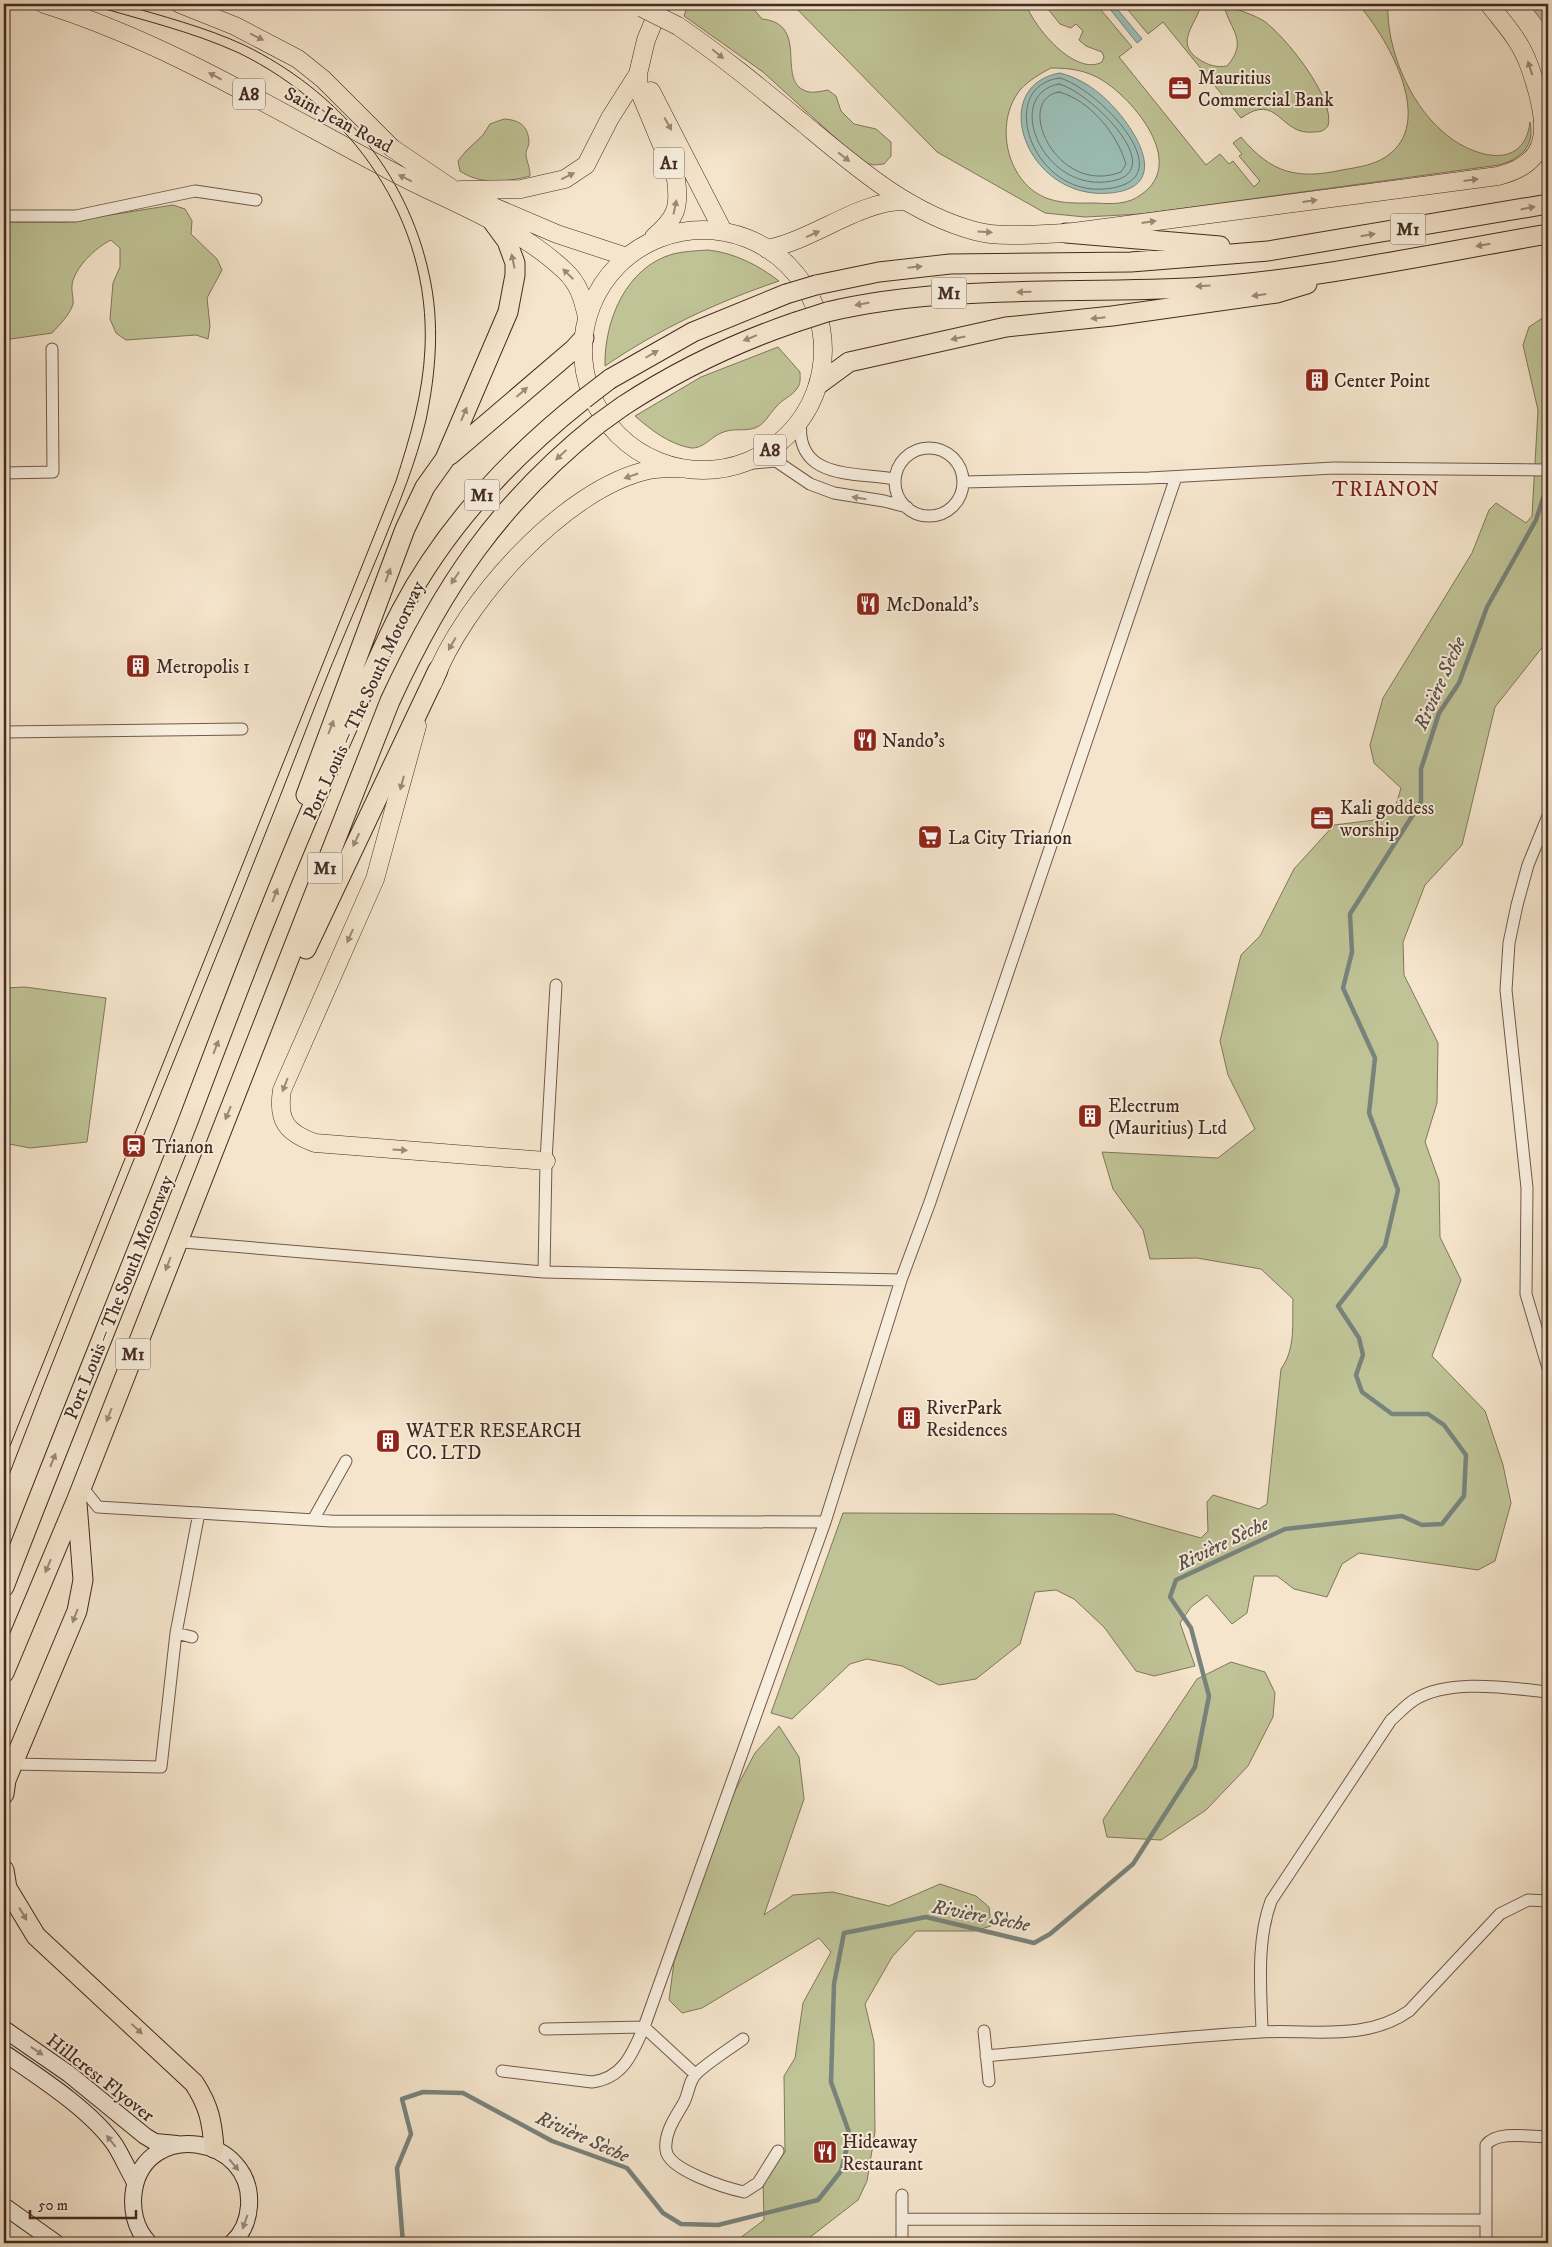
<svg xmlns="http://www.w3.org/2000/svg" width="1552" height="2247" viewBox="0 0 1552 2247" font-family="'IM FELL DW Pica',serif">
	<style>
		.green { fill: #bfc396; stroke: #81765c; fill-rule: evenodd }
		.water { fill: #9cbfb8; stroke: #78837c }
		.lines { fill: none; stroke-linecap: round; stroke-linejoin: round }
		.shore { stroke: #70746c; stroke-width: 1 }
		.stream { stroke: #78837c; stroke-width: 4.5 }
		.minor-casing { stroke: #70594c; stroke-width: 13 }
		.secondary-casing { stroke: #432a21; stroke-width: 18 }
		.primary-casing { stroke: #432a21; stroke-width: 19 }
		.trunk-casing { stroke: #432a21; stroke-width: 21 }
		.minor { stroke: #f8eede; stroke-width: 11 }
		.secondary { stroke: #f8eede; stroke-width: 16 }
		.primary { stroke: #f5e5cc; stroke-width: 18 }
		.trunk { stroke: #f5e5cc; stroke-width: 19 }
		.tram { stroke: #432a21; stroke-width: 1 }
		.primary-bridge-casing { stroke: #432a21; stroke-width: 19; stroke-linecap: butt }
		.trunk-bridge-casing { stroke: #432a21; stroke-width: 21; stroke-linecap: butt }
		.primary-bridge { stroke: #f5e5cc; stroke-width: 18 }
		.trunk-bridge { stroke: #f5e5cc; stroke-width: 19 }
		.oneway { fill: #9c8876 }
		.oneway2 { fill: #9e8c80 }
		.labels { text-anchor: middle; stroke-width: 4; stroke-linejoin: round; paint-order: stroke }
		.shield { fill: #f8eede; stroke: #79655a; stroke-width: 1 }
		.shield-label { font-size: 18px; font-weight: bold; fill: #432a21 }
		.poi-label { font-size: 19px; fill: #432a21; stroke: #f8eede; text-anchor: start }
		.street-label { font-size: 19px; fill: #432a21; stroke: #f8eede }
		.water-label { font-size: 20px; font-style: italic; fill: #594f47; stroke: #f8eede }
		.quarter-label { font-size: 21px; letter-spacing: 1px; fill: #7a1f14; stroke: #f8eede }
	</style>
	<rect width="100%" height="100%" fill="#f5e5cc"/>
	<filter id="stains"><feTurbulence type="fractalNoise" baseFrequency=".004" numOctaves="4"/><feColorMatrix values="0 0 0 0 .2 0 0 0 0 .09 0 0 0 0 .02 0 0 0 .5 -.17"/></filter>
	<radialGradient id="worn" r=".72"><stop offset=".6" stop-color="#630" stop-opacity="0"/><stop offset="1" stop-color="#630" stop-opacity=".3"/></radialGradient>
	<path class="green" d="M688 4C707 7 727 4 746 4L751 6 762 19C812 24 773 84 809 92 814 93 822 91 828 90L836 96 841 111 854 124 876 129 891 142V156L884 164 874 165 862 162 763 72 684 16Z
		M792 4H1026C1033 26 1075 77 1102 62L1104 57 1102 52 1086 46 1079 40 1083 31 1076 24 1071 28 1060 24 1044 4H1096L1132 47 1119 57 1206 165 1220 154 1229 164 1233 161 1254 187 1260 181 1239 156 1242 154 1233 143 1241 137C1271 173 1297 180 1342 170 1359 167 1377 165 1391 153 1434 117 1386 36 1358 4H1388C1386 48 1409 102 1442 131 1469 156 1524 174 1530 122 1535 146 1521 159 1499 165L1141 214 1085 217 1045 213 937 152ZM1051 68C1069 68 1086 70 1102 80 1133 99 1187 162 1142 194 1128 205 1112 204 1095 203 1080 203 1064 204 1049 199 1007 185 993 124 1020 90 1029 80 1040 74 1051 68Z
		M1123 4H1201C1198 23 1172 43 1200 60 1208 65 1217 68 1227 66 1249 41 1230 30 1224 6 1237 9 1252 14 1264 21 1285 36 1336 99 1328 126 1324 131 1320 132 1314 132 1279 136 1279 91 1241 118L1163 22 1148 34Z
		M1529 4H1548V29Z
		M504 119C519 120 528 125 529 142 529 146 526 150 526 153 526 161 530 166 530 176 507 182 480 185 460 171L458 161 466 151 483 135 490 124Z
		M173 205 185 209 192 221 191 234 217 259 222 270 207 298 210 326 208 339 196 335 126 340 116 333 110 319 113 283 120 267V248L111 240C96 247 74 268 72 285 71 291 74 299 73 304 70 315 59 325 52 333L4 340V222H66Z
		M708 250C735 253 758 265 779 281 717 302 659 329 605 366 604 321 626 267 673 254 685 251 696 251 708 250Z
		M1544 317 1548 318V640L1495 707 1462 845 1425 885 1403 942 1404 975 1438 1043 1437 1103 1425 1142 1439 1181 1440 1237 1461 1280 1432 1356 1485 1411 1503 1465 1511 1503 1495 1561 1478 1570 1359 1553 1342 1564 1327 1597 1294 1589 1277 1576H1254L1247 1613 1232 1624 1207 1595 1191 1607 1180 1623 1195 1666 1154 1676 1136 1671 1104 1627 1074 1599 1056 1590 1035 1592 1020 1644 976 1679 939 1685 902 1666 867 1659 850 1664 792 1719 771 1713 843 1513 1114 1514 1201 1538 1208 1531 1207 1502 1213 1495 1259 1509 1267 1504 1281 1369C1296 1348 1292 1324 1293 1299L1261 1269 1197 1258 1150 1259 1143 1230 1113 1189 1102 1152 1218 1158 1255 1129 1228 1075 1220 1041 1241 955 1260 936 1294 869 1334 825 1383 819 1396 805 1401 788 1374 763 1370 745 1383 698 1472 553 1489 510 1496 503 1526 523 1532 516 1538 410 1523 345 1529 327Z
		M778 347 800 372C800 376 801 383 798 387 793 396 782 399 776 407 768 415 764 427 751 429 740 431 732 428 721 433 711 437 703 449 691 448 669 444 651 430 635 416L701 377Z
		M25 987 106 998 87 1142 30 1148 4 1143V988Z
		M1231 1662 1265 1672 1275 1693 1273 1717 1248 1766 1206 1810 1161 1840 1107 1837 1103 1820 1197 1679Z
		M779 1726 799 1757 804 1799 764 1915 793 1895 833 1892 889 1906 940 1884 976 1896 989 1907 991 1926 974 1931H916L892 1957 865 2004 874 2042 875 2132 867 2181 858 2200 809 2238 796 2243H739L736 2241 764 2220 763 2182 785 2152 784 2076 795 2058 803 2003 831 1952 819 1938 702 2008 682 2013 669 2000 674 1962 729 1802 755 1753Z"/>
	<path class="water" d="M1106 4H1113L1142 39 1137 43Z
		M1060 73C1075 77 1088 84 1100 94 1128 117 1179 187 1110 193 1026 201 986 86 1060 73Z"/>
	<g class="lines">
		<path class="shore" d="M1060 78C1099 89 1189 182 1104 189 1030 195 996 85 1060 78Z
			M1059 84C1091 92 1176 176 1105 182 1040 188 1004 94 1059 84Z
			M1059 92C1090 100 1117 134 1126 164L1121 172C1056 197 1013 99 1059 92Z"/>
		<path class="stream" d="M403 2243 397 2168 411 2134 402 2099 423 2092 463 2093 552 2141 627 2168 663 2213 681 2224 718 2225 818 2200 841 2171 850 2135 831 2082 834 1984 844 1933 926 1917 1034 1943 1050 1934 1133 1864 1195 1767 1209 1696 1191 1628 1170 1597 1176 1580 1285 1529 1402 1516 1422 1525 1442 1524 1464 1496 1466 1455 1444 1425 1428 1414H1392L1362 1392 1356 1375 1363 1355 1359 1338 1338 1306 1385 1246 1398 1190 1369 1113 1375 1058 1343 988 1352 952 1350 914 1421 802V769L1439 713 1459 683 1487 607 1536 520 1545 492 1548 447"/>
		<defs>
			<path id="minor" d="M4 216H76L195 191 256 200
				M801 420C794 480 854 472 895 479
				M895 482a34 34 0 1 1 68 0a34 34 0 1 1-68 0Z
				M743 464 776 461 810 484 834 493 884 501 907 507
				M4 473 53 472 52 349
				M963 482 1149 478 1334 468 1548 470
				M4 732 242 729
				M1548 816 1528 865 1517 905 1509 943 1506 990 1527 1188 1526 1294 1548 1368
				M183 1242 544 1272 901 1280
				M544 1272 546 1161 556 985
				M82 1487 98 1507 331 1521 825 1522
				M313 1520 346 1461
				M192 1637 176 1633 199 1513
				M13 1764 161 1767 176 1633
				M545 2029 644 2027 695 2074
				M984 2031 989 2081
				M1262 2032C1261 1989 1256 1942 1271 1901L1391 1720C1398 1714 1406 1705 1414 1700 1449 1678 1509 1688 1548 1692
				M743 2039C728 2050 710 2061 697 2073 688 2081 689 2095 683 2104 675 2118 664 2133 666 2150 668 2170 726 2188 744 2192L758 2183 778 2151
				M986 2056C1078 2048 1170 2037 1261 2032 1311 2029 1365 2042 1409 2011L1500 1914 1528 1900 1548 1901
				M502 2071 592 2082C624 2078 633 2052 644 2027L825 1522 901 1280 930 1202 1176 477
				M902 2195V2242
				M902 2219 1485 2220
				M1486 2243V2145C1497 2130 1531 2137 1548 2137"/>
			<path id="secondary" d="M4 2029 69 2074 145 2136 155 2142 177 2144
				M4 2053C39 2077 91 2110 115 2145 122 2156 128 2170 135 2182
				M4 2206 56 2243
				M149 2243C135 2229 131 2209 134 2190 146 2119 254 2135 249 2206 248 2220 243 2233 232 2243"/>
			<path id="primary" d="M44 4C168 43 277 111 391 171 449 202 517 225 565 271 579 284 583 299 587 317
				M180 4 235 26 298 59 323 79 392 148 454 190 557 234 627 257
				M678 26C722 56 763 90 803 123 856 167 908 213 975 231 999 238 1040 234 1066 233L1498 176C1547 164 1549 133 1537 90 1532 73 1527 56 1517 41 1509 28 1498 16 1489 4
				M651 91 723 231
				M460 190 521 189 565 179 586 165 610 118 638 74
				M583 350a120 120 0 1 1 240 0a120 120 0 1 1-240 0Z
				M654 237C676 218 680 208 676 179L639 90 638 74 646 40 661 4
				M767 249C813 240 860 201 903 201
				M433 683C461 605 564 488 649 470 658 468 669 468 679 468
				M417 726 375 879 282 1090C277 1121 287 1133 315 1143L546 1161"/>
			<path id="trunk" d="M1066 233 1220 246
				M816 285 879 272 950 264 1131 262 1268 251 1548 204
				M827 312C950 283 1078 295 1204 287 1317 279 1436 253 1548 234
				M610 379 693 332 786 294
				M819 384 849 362 1006 327 1112 316 1277 293 1307 284
				M623 406C678 370 734 343 796 322
				M450 455 574 349 584 338
				M306 795 405 529 425 487 445 459 508 312 515 275V263L507 241 493 222
				M306 949 438 670
				M4 1587C64 1431 128 1276 189 1119 235 997 281 876 334 757 356 709 377 658 401 611 445 527 511 457 584 399
				M4 1673 77 1499 390 701C443 586 498 504 598 424
				M4 1794 6 1780 77 1611 83 1580 77 1503
				M4 1870 7 1888 36 1936 194 2083C209 2106 212 2121 214 2148"/>
		</defs>
		<use href="#minor" class="minor-casing"/>
		<use href="#secondary" class="secondary-casing"/>
		<use href="#primary" class="primary-casing"/>
		<use href="#trunk" class="trunk-casing"/>
		<use href="#minor" class="minor"/>
		<use href="#secondary" class="secondary"/>
		<use href="#primary" class="primary"/>
		<use href="#trunk" class="trunk"/>
		<path class="tram" d="M4 1461 396 481C410 437 423 394 425 348 431 220 351 108 239 53 191 31 138 19 88 4
			M4 1488C104 1225 215 967 316 704 337 650 361 597 383 543 399 503 416 463 426 420 436 372 440 322 429 274 407 172 337 90 244 45 205 27 162 16 121 4"/>
		<defs>
			<path id="primary-bridge" d="M642 8 678 26"/>
			<path id="trunk-bridge" d="M786 294 816 285
				M796 322 827 312
				M584 399 610 379
				M598 424 623 406"/>
		</defs>
		<use href="#primary-bridge" class="primary-bridge-casing"/>
		<use href="#trunk-bridge" class="trunk-bridge-casing"/>
		<use href="#primary-bridge" class="primary-bridge"/>
		<use href="#trunk-bridge" class="trunk-bridge"/>
	</g>
	<defs><path id="oneway-solid" d="M-6-.8H1V-3.2L6.5 0L1 3.2V.8H-6Z" transform="scale(1.25)"/></defs>
	<g class="oneway">
		<use href="#oneway-solid" transform="translate(257 37) rotate(26)"/>
		<use href="#oneway-solid" transform="translate(718 54) rotate(39)"/>
		<use href="#oneway-solid" transform="translate(1530 68) rotate(-108)"/>
		<use href="#oneway-solid" transform="translate(215 76) rotate(-152)"/>
		<use href="#oneway-solid" transform="translate(668 124) rotate(61)"/>
		<use href="#oneway-solid" transform="translate(844 157) rotate(38)"/>
		<use href="#oneway-solid" transform="translate(568 176) rotate(-26)"/>
		<use href="#oneway-solid" transform="translate(405 178) rotate(-154)"/>
		<use href="#oneway-solid" transform="translate(1471 180) rotate(-8)"/>
		<use href="#oneway-solid" transform="translate(1310 201) rotate(-8)"/>
		<use href="#oneway-solid" transform="translate(675 207) rotate(-78)"/>
		<use href="#oneway-solid" transform="translate(1528 208) rotate(-11)"/>
		<use href="#oneway-solid" transform="translate(1149 222) rotate(-8)"/>
		<use href="#oneway-solid" transform="translate(985 232) rotate(3)"/>
		<use href="#oneway-solid" transform="translate(813 234) rotate(-24)"/>
		<use href="#oneway-solid" transform="translate(1368 235) rotate(-10)"/>
		<use href="#oneway-solid" transform="translate(1483 245) rotate(170)"/>
		<use href="#oneway-solid" transform="translate(513 261) rotate(-102)"/>
		<use href="#oneway-solid" transform="translate(915 267) rotate(-6)"/>
		<use href="#oneway-solid" transform="translate(568 274) rotate(-135)"/>
		<use href="#oneway-solid" transform="translate(1203 286) rotate(176)"/>
		<use href="#oneway-solid" transform="translate(1024 292) rotate(179)"/>
		<use href="#oneway-solid" transform="translate(1259 295) rotate(172)"/>
		<use href="#oneway-solid" transform="translate(862 304) rotate(169)"/>
		<use href="#oneway-solid" transform="translate(1098 318) rotate(174)"/>
		<use href="#oneway-solid" transform="translate(750 338) rotate(158)"/>
		<use href="#oneway-solid" transform="translate(958 338) rotate(168)"/>
		<use href="#oneway-solid" transform="translate(652 354) rotate(-30)"/>
		<use href="#oneway-solid" transform="translate(522 392) rotate(-41)"/>
		<use href="#oneway-solid" transform="translate(464 414) rotate(-67)"/>
		<use href="#oneway-solid" transform="translate(561 455) rotate(137)"/>
		<use href="#oneway-solid" transform="translate(631 476) rotate(161)"/>
		<use href="#oneway-solid" transform="translate(388 575) rotate(-70)"/>
		<use href="#oneway-solid" transform="translate(455 578) rotate(124)"/>
		<use href="#oneway-solid" transform="translate(452 644) rotate(120)"/>
		<use href="#oneway-solid" transform="translate(331 727) rotate(-69)"/>
		<use href="#oneway-solid" transform="translate(402 783) rotate(105)"/>
		<use href="#oneway-solid" transform="translate(356 840) rotate(115)"/>
		<use href="#oneway-solid" transform="translate(275 895) rotate(-69)"/>
		<use href="#oneway-solid" transform="translate(350 936) rotate(114)"/>
		<use href="#oneway-solid" transform="translate(216 1047) rotate(-69)"/>
		<use href="#oneway-solid" transform="translate(285 1085) rotate(111)"/>
		<use href="#oneway-solid" transform="translate(228 1113) rotate(112)"/>
		<use href="#oneway-solid" transform="translate(400 1150) rotate(4)"/>
		<use href="#oneway-solid" transform="translate(168 1264) rotate(111)"/>
		<use href="#oneway-solid" transform="translate(109 1415) rotate(111)"/>
		<use href="#oneway-solid" transform="translate(53 1460) rotate(-68)"/>
		<use href="#oneway-solid" transform="translate(48 1566) rotate(113)"/>
		<use href="#oneway-solid" transform="translate(75 1616) rotate(111)"/>
		<use href="#oneway-solid" transform="translate(23 1914) rotate(59)"/>
		<use href="#oneway-solid" transform="translate(137 2029) rotate(43)"/>
	</g>
	<g class="oneway2">
		<use href="#oneway-solid" transform="translate(859 498) rotate(-171)"/>
		<use href="#oneway-solid" transform="translate(37 2051) rotate(34)"/>
		<use href="#oneway-solid" transform="translate(111 2141) rotate(-129)"/>
		<use href="#oneway-solid" transform="translate(234 2165) rotate(50)"/>
		<use href="#oneway-solid" transform="translate(245 2222) rotate(110)"/>
	</g>
	<defs>
		<symbol id="office-square" viewBox="-11 -11 22 22"><rect x="-9" y="-9" width="18" height="18" rx="4" fill="#8f2418" stroke="#f8eede"/><path d="M-6-3h4V-5.5h4V-3h4V5H-6ZM-1-4.5V-3h2v-1.5ZM-6 0V1H6V0Z" fill="#fff"/></symbol>
		<symbol id="building-square" viewBox="-11 -11 22 22"><rect x="-9" y="-9" width="18" height="18" rx="4" fill="#8f2418" stroke="#f8eede"/><path d="M-4-6H4V6H1V3H-1V6H-4ZM-2.5-4.3h1.7v1.8h-1.7ZM.8-4.3h1.7v1.8H.8ZM-2.5-1h1.7V.8h-1.7ZM.8-1h1.7V.8H.8Z" fill="#fff"/></symbol>
		<symbol id="restaurant-square" viewBox="-11 -11 22 22"><rect x="-9" y="-9" width="18" height="18" rx="4" fill="#8f2418" stroke="#f8eede"/><path d="M-5-6h1v4h1v-4h1v4h1v-4h1v5L-1.5 .5V6h-2V.5L-5-1ZM5-6V6H3V1.5H1.5Q1.5-4 5-6Z" fill="#fff"/></symbol>
		<symbol id="supermarket-square" viewBox="-11 -11 22 22"><rect x="-9" y="-9" width="18" height="18" rx="4" fill="#8f2418" stroke="#f8eede"/><path d="M-6-5.5h2.5l.6 2H6L4.5 2H-2.5L-4.4-4H-6ZM-1.5 3.2a1.3 1.3 0 1 0 .1 0ZM3 3.2a1.3 1.3 0 1 0 .1 0Z" fill="#fff"/></symbol>
		<symbol id="station-square" viewBox="-11 -11 22 22"><rect x="-9" y="-9" width="18" height="18" rx="4" fill="#8f2418" stroke="#f8eede"/><path d="M-3-6H3Q5-6 5-4V2Q5 4 3 4L4.5 6H3L1.5 4h-3L-3 6H-4.5L-3 4Q-5 4-5 2V-4Q-5-6-3-6ZM-3.5-4v3h7v-3ZM-3.5 1v1.5H-2V1ZM2 1v1.5H3.5V1Z" fill="#fff"/></symbol>
	</defs>
	<g fill-rule="evenodd">
		<use href="#office-square" x="1166" y="74" width="28" height="28"/>
		<use href="#building-square" x="1303" y="366" width="28" height="28"/>
		<use href="#restaurant-square" x="854" y="590" width="28" height="28"/>
		<use href="#building-square" x="124" y="652" width="28" height="28"/>
		<use href="#restaurant-square" x="851" y="726" width="28" height="28"/>
		<use href="#office-square" x="1308" y="804" width="28" height="28"/>
		<use href="#supermarket-square" x="916" y="823" width="28" height="28"/>
		<use href="#building-square" x="1076" y="1102" width="28" height="28"/>
		<use href="#station-square" x="120" y="1132" width="28" height="28"/>
		<use href="#building-square" x="895" y="1404" width="28" height="28"/>
		<use href="#building-square" x="374" y="1427" width="28" height="28"/>
		<use href="#restaurant-square" x="811" y="2138" width="28" height="28"/>
	</g>
	<g class="labels">
		<g class="shield">
			<rect x="233" y="78.5" width="32" height="31" rx="4"/>
			<rect x="654" y="147.5" width="30" height="31" rx="4"/>
			<rect x="1390.5" y="213.5" width="35" height="31" rx="4"/>
			<rect x="931.5" y="277.5" width="35" height="31" rx="4"/>
			<rect x="754" y="434.5" width="32" height="31" rx="4"/>
			<rect x="464.5" y="479.5" width="35" height="31" rx="4"/>
			<rect x="307.5" y="852.5" width="35" height="31" rx="4"/>
			<rect x="115.5" y="1338.5" width="35" height="31" rx="4"/>
		</g>
		<g class="shield-label">
			<text x="249" y="100">A8</text>
			<text x="669" y="169">A1</text>
			<text x="1408" y="235">M1</text>
			<text x="949" y="299">M1</text>
			<text x="770" y="456">A8</text>
			<text x="482" y="501">M1</text>
			<text x="325" y="874">M1</text>
			<text x="133" y="1360">M1</text>
		</g>
		<g class="poi-label">
			<text x="1198" y="84">Mauritius<tspan x="1198" dy="22">Commercial Bank</tspan></text>
			<text x="1334" y="387">Center Point</text>
			<text x="886" y="611">McDonald's</text>
			<text x="156" y="673">Metropolis 1</text>
			<text x="882" y="747">Nando's</text>
			<text x="1340" y="814">Kali goddess<tspan x="1340" dy="22">worship</tspan></text>
			<text x="948" y="844">La City Trianon</text>
			<text x="1108" y="1112">Electrum<tspan x="1108" dy="22">(Mauritius) Ltd</tspan></text>
			<text x="152" y="1153">Trianon</text>
			<text x="926" y="1414">RiverPark<tspan x="926" dy="22">Residences</tspan></text>
			<text x="406" y="1437">WATER RESEARCH<tspan x="406" dy="22">CO. LTD</tspan></text>
			<text x="842" y="2148">Hideaway<tspan x="842" dy="22">Restaurant</tspan></text>
		</g>
		<g class="street-label">
			<text transform="translate(339 119) rotate(28)" y="7">Saint Jean Road</text>
			<text transform="translate(363 700) rotate(-65)" y="7">Port Louis – The South Motorway</text>
			<text transform="translate(118 1297) rotate(-68)" y="7">Port Louis – The South Motorway</text>
			<text transform="translate(101 2077) rotate(38)" y="7">Hillcrest Flyover</text>
		</g>
		<g class="water-label">
			<text transform="translate(1439 683) rotate(-66)" y="7">Rivière Sèche</text>
			<text transform="translate(1222 1543) rotate(-26)" y="7">Rivière Sèche</text>
			<text transform="translate(981 1915) rotate(11)" y="7">Rivière Sèche</text>
			<text transform="translate(583 2136) rotate(24)" y="7">Rivière Sèche</text>
		</g>
		<g class="quarter-label">
			<text x="1386" y="496">TRIANON</text>
		</g>
	</g>
	<rect width="1552" height="2247" fill="none" stroke="#f5e5cc" stroke-width="20"/>
	<rect x="5" y="5" width="1542" height="2237" fill="none" stroke="#432a21" stroke-width="2.5"/>
	<rect x="10" y="10" width="1532" height="2227" fill="none" stroke="#432a21"/>
	<path d="M30 2210v8h106v-8" fill="none" stroke="#432a21" stroke-width="2.5"/>
	<text x="38" y="2210" font-size="15" fill="#432a21" stroke="#f8eede" stroke-width="4" paint-order="stroke">50 m</text>
	<rect width="100%" height="100%" filter="url(#stains)"/>
	<rect width="100%" height="100%" fill="url(#worn)"/>
</svg>
